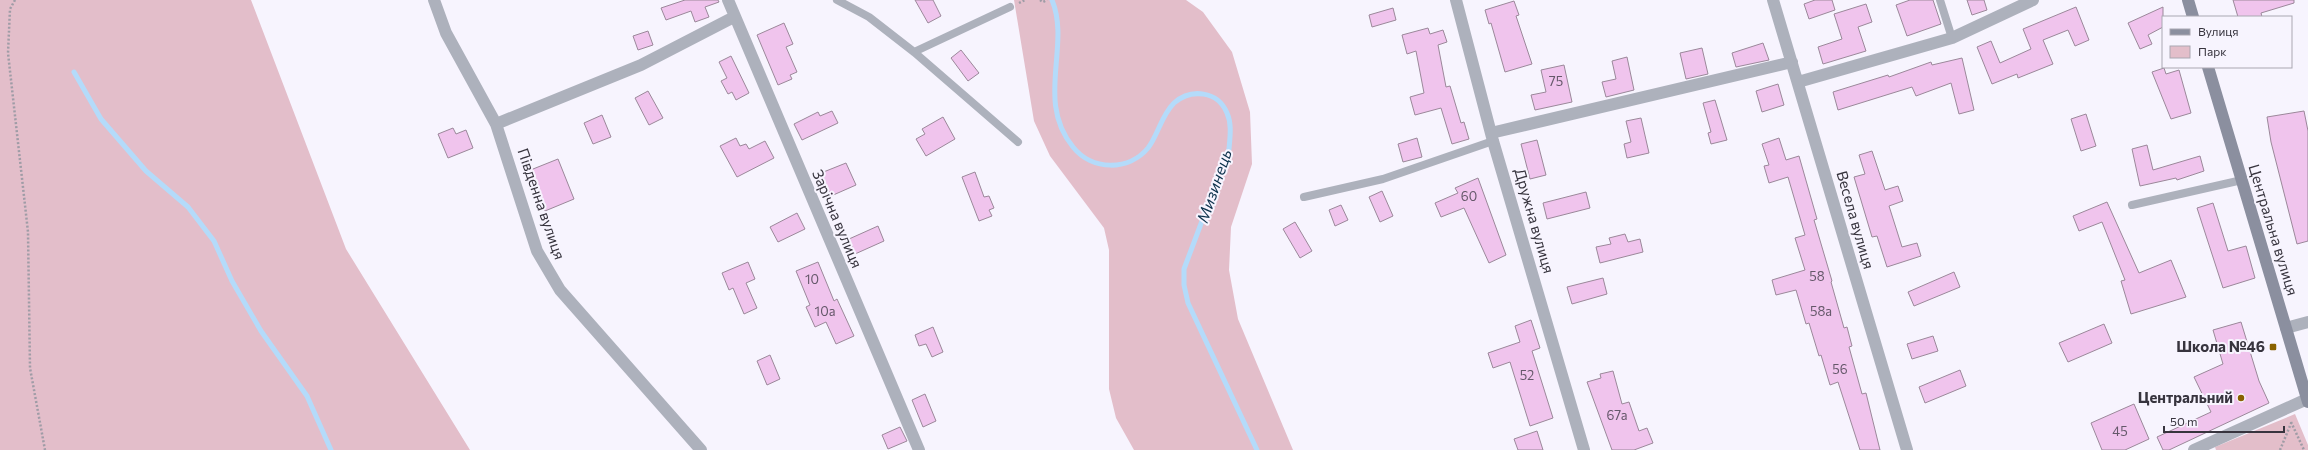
<svg xmlns="http://www.w3.org/2000/svg" width="2308" height="450" viewBox="0 0 2308 450" font-family="Commissioner,sans-serif">
	<style>
		.green { fill: #e3beca }
		.lines { fill: none; stroke-linecap: round; stroke-linejoin: round }
		.stream { stroke: #b4dbfa; stroke-width: 5 }
		.building { fill: #f0c4ed; stroke: #9b889a }
		.path { stroke: #9f9ca6; stroke-width: 2.5; stroke-dasharray: 2 2; stroke-linecap: butt }
		.lane { stroke: #adb1bc; stroke-width: 8 }
		.street { stroke: #adb1bc; stroke-width: 12 }
		.secondary { stroke: #8b8f9f; stroke-width: 12 }
		.poi-dot { fill: #896100; stroke: #f7f4fe; stroke-width: 1.5 }
		.labels { text-anchor: middle; stroke-width: 4; stroke-linejoin: round; paint-order: stroke }
		.number-label { font-size: 13px; fill: #65586a }
		.street-label { font-size: 15px; fill: #37343e; stroke: #f7f4fe }
		.poi-label { font-size: 15px; font-weight: bold; fill: #37343e; stroke: #f7f4fe; text-anchor: end }
		.water-label { font-size: 16px; font-style: italic; fill: #0d324c; stroke: #f7f4fe }
	</style>
	<rect width="100%" height="100%" fill="#f7f4fe"/>
	<path class="green" d="M0 0H251L346 249 470 450H0Z
		M1014 0H1186L1203 12 1232 52 1250 112 1252 164 1231 227 1229 270 1238 319 1293 450H1134L1116 418 1109 389V250L1104 228 1050 156 1034 121Z
		M2295 414 2308 445V450H2216L2215 447Z"/>
	<g class="lines">
		<path class="stream" d="M1052 0C1071 46 1035 101 1073 147 1092 171 1129 171 1148 148 1158 135 1161 116 1174 103 1191 88 1218 91 1227 113 1232 124 1230 137 1229 149L1184 269V285L1188 303 1257 450
			M74 72 101 119 146 171 188 207 214 241 232 281 261 331 307 396 331 450"/>
	</g>
	<path class="building" d="M685 0H718L719 2 705 7 709 17 695 22 691 11 666 20 661 8Z
		M915 0H933L941 16 928 23Z
		M1815 0H1832L1835 10 1809 19 1804 4Z
		M1910 0H1933L1941 24 1907 36 1896 5Z
		M1967 0H1984L1987 10 1972 15Z
		M2233 0H2294V3L2261 13 2262 17H2238Z
		M1514 1 1519 15 1516 16 1532 64 1505 72 1491 23 1489 24 1485 10Z
		M1866 4 1872 22 1858 27 1866 51 1823 64 1818 47 1842 39 1834 14Z
		M2076 7 2089 40 2075 46 2068 30 2043 40 2053 64 2018 78 2017 74 1992 84 1977 47 1991 41 2000 63 2031 49 2023 29Z
		M2163 7V27L2148 35 2152 44 2140 49 2128 23Z
		M1393 8 1396 20 1372 27 1369 15Z
		M784 23 793 44 786 47 797 72 790 75 792 79 778 85 757 35Z
		M1428 28 1430 34 1443 30 1447 42 1438 45 1446 87 1450 86 1461 123 1464 122 1469 139 1452 144 1441 108 1415 115 1410 97 1424 93 1416 51 1407 54 1402 35Z
		M648 31 653 45 638 50 633 36Z
		M1763 43 1769 60 1736 67 1732 53Z
		M1702 48 1708 74 1686 79 1680 53Z
		M961 50 979 73 968 81 951 58Z
		M731 56 749 93 736 100 732 92 728 94 721 81 727 78 719 62Z
		M1627 57 1634 90 1606 97 1602 82 1616 79 1612 61Z
		M1962 58 1974 110 1959 114 1951 83 1916 96 1912 87 1838 110 1833 92 1888 75 1889 77 1931 62 1932 65Z
		M1564 65 1572 102 1535 110 1531 95 1546 92 1541 70Z
		M2164 68 2166 74 2179 70 2191 113 2171 119 2152 72Z
		M1778 84 1784 105 1762 112 1756 91Z
		M648 91 663 118 649 125 635 98Z
		M1715 100 1727 140 1711 144 1708 133 1711 132 1703 103Z
		M832 111 838 123 802 140 794 124 818 112 820 116Z
		M2304 111 2308 131V241L2297 244 2271 142 2267 117Z
		M2086 114 2096 146 2081 151 2071 119Z
		M602 115 611 137 593 144 584 123Z
		M943 117 955 139 926 156 916 139 925 134 922 129Z
		M1641 118 1649 153 1627 158 1624 144 1631 142 1626 121Z
		M453 128 456 134 466 130 473 148 448 158 438 134Z
		M736 138 740 146 746 144 749 149 765 141 774 158 737 177 720 146Z
		M1417 138 1422 157 1403 162 1398 144Z
		M1779 138 1786 160 1799 156 1817 219 1814 220 1832 281 1831 282 1844 328 1847 327 1852 346 1849 347 1862 394 1866 393 1880 450H1860L1838 382 1830 385 1821 355 1819 356 1809 323 1806 324 1796 290 1776 295 1772 280 1805 270 1795 238 1805 235 1788 177 1769 183 1764 166 1769 165 1762 144Z
		M1537 140 1546 175 1530 179 1521 144Z
		M2147 145 2153 170 2200 156 2204 171 2177 180 2176 178 2140 186 2132 149Z
		M1872 151 1885 190 1898 186 1903 201 1889 206 1902 247 1917 243 1921 256 1887 267 1877 236 1872 237 1854 177 1865 174 1859 155Z
		M558 159 574 199 545 211 528 171Z
		M846 163 856 185 831 196 821 173Z
		M975 172 984 197 989 196 994 208 989 210 992 216 979 221 962 177Z
		M1478 178 1506 255 1489 263 1464 208 1441 217 1435 203 1458 193 1455 188Z
		M1382 191 1393 216 1380 222 1369 197Z
		M1586 192 1590 208 1547 219 1543 203Z
		M2107 202 2139 273 2171 260 2186 297 2131 314 2121 281 2125 280 2102 222 2079 231 2073 216Z
		M2213 203 2228 251 2246 246 2255 278 2223 288 2197 208Z
		M1341 205 1348 220 1335 226 1329 210Z
		M797 213 805 229 778 242 770 227Z
		M1295 222 1312 251 1300 258 1283 229Z
		M878 226 884 241 855 254 849 239Z
		M1625 234 1628 242 1640 239 1643 252 1600 263 1596 247 1611 244 1609 238Z
		M748 262 755 279 746 283 757 308 744 314 733 288 729 290 722 273Z
		M818 262 834 301 837 299 854 336 836 344 826 322 815 327 806 307 810 305 796 271Z
		M1954 272 1960 287 1914 306 1908 292Z
		M1603 278 1607 294 1572 304 1567 287Z
		M1531 320 1540 348 1532 351 1553 418 1530 426 1510 362 1493 368 1488 353 1520 342 1515 326Z
		M2241 322 2259 381 2269 403 2169 450H2163L2157 437 2211 412 2194 377 2223 364 2213 330Z
		M2104 324 2112 343 2068 362 2059 343Z
		M933 327 943 352 932 357 926 344 919 346 915 335Z
		M1933 336 1938 351 1912 359 1907 344Z
		M770 355 780 379 767 385 757 361Z
		M1960 370 1966 386 1925 403 1919 387Z
		M1613 371 1622 404 1629 402 1639 431 1647 428 1653 443 1634 450H1612L1587 382 1601 378 1600 374Z
		M925 394 936 421 923 427 912 400Z
		M2134 404 2149 439 2125 450H2102L2091 423Z
		M900 427 907 441 888 449 882 435Z
		M1537 431 1543 450H1518L1514 439Z"/>
	<g class="lines">
		<path class="path" d="M15 0 10 9 8 53 28 232 30 368 45 450
			M1040 0 1043 2 1047 0
			M1019 3 1025 0
			M2291 422 2304 450
			M2280 450 2292 421"/>
		<path class="lane" d="M837 0 869 17 914 52 1018 142
			M1940 0 1952 38
			M914 52 1010 7
			M1304 197 1383 179 1493 141
			M2132 205 2242 180"/>
		<path class="street" d="M434 0 446 33 496 124 537 251 560 290 701 450
			M728 0 919 450
			M1456 0 1493 141 1584 450
			M1773 0 1907 450
			M1798 82 1952 38 2033 0
			M496 124 641 65 734 17
			M1491 133 1792 62
			M2286 328 2308 322
			M2194 450 2307 399"/>
		<path class="secondary" d="M2188 0 2193 17
			M2208 67 2308 402"/>
	</g>
	<g class="poi-dot">
		<rect x="2269" y="343" width="8" height="8" rx="2"/>
		<circle cx="2241" cy="398" r="4"/>
	</g>
	<g class="labels">
		<g class="number-label">
			<text x="1556" y="86">75</text>
			<text x="1469" y="201">60</text>
			<text x="1817" y="281">58</text>
			<text x="812" y="284">10</text>
			<text x="825" y="316">10а</text>
			<text x="1821" y="316">58а</text>
			<text x="1840" y="374">56</text>
			<text x="1527" y="380">52</text>
			<text x="1617" y="420">67а</text>
			<text x="2120" y="436">45</text>
		</g>
		<g class="street-label">
			<text transform="translate(541 204) rotate(71)" y="5">Південна вулиця</text>
			<text transform="translate(837 219) rotate(67)" y="5">Зарічна вулиця</text>
			<text transform="translate(1855 220) rotate(74)" y="5">Весела вулиця</text>
			<text transform="translate(1534 221) rotate(74)" y="5">Дружна вулиця</text>
			<text transform="translate(2273 230) rotate(73)" y="5">Центральна вулиця</text>
		</g>
		<g class="poi-label">
			<text x="2265" y="352">Школа №46</text>
			<text x="2233" y="403">Центральний</text>
		</g>
		<g class="water-label">
			<text transform="translate(1214 186) rotate(-71)" y="6">Мизинець</text>
		</g>
	</g>
	<rect x="2162" y="16" width="130" height="52" fill="#f7f4fe" stroke="#aaa7b1"/>
	<rect x="2170" y="29" width="20" height="6" fill="#8b8f9f" stroke="#aaa7b1"/>
	<text x="2198" y="36" font-size="12" fill="#37343e">Вулиця</text>
	<rect x="2170" y="46" width="20" height="12" fill="#e3beca" stroke="#aaa7b1"/>
	<text x="2198" y="56" font-size="12" fill="#37343e">Парк</text>
	<path d="M2164 426v6h120v-6" fill="none" stroke="#37343e" stroke-width="2"/>
	<text x="2170" y="426" font-size="12" fill="#37343e" stroke="#f7f4fe" stroke-width="3" paint-order="stroke">50 m</text>
</svg>
